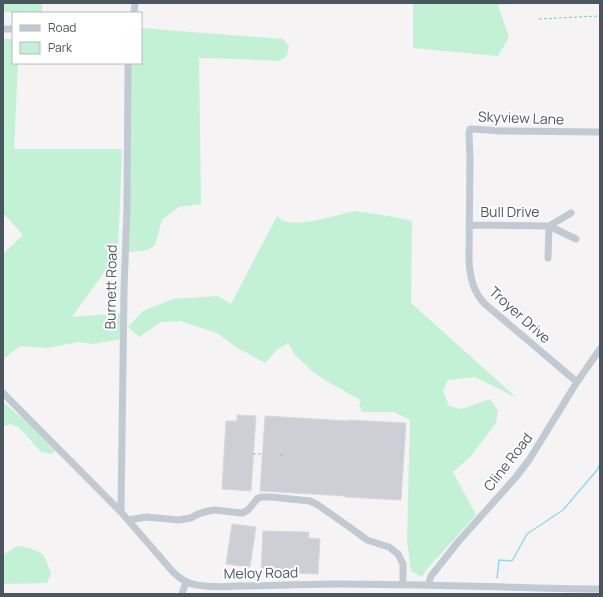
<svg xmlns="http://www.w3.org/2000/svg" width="603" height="597" viewBox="0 0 603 597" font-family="Manrope,sans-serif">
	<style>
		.green { fill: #c3f1d5 }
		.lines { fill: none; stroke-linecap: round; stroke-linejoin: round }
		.stream { stroke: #90daee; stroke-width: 1.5 }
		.building { fill: #cdcfd5; stroke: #d7d9de }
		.path { stroke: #7ad0a6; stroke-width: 1; stroke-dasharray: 3 2; stroke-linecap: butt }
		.minor { stroke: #c1cad2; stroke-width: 7 }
		.labels { text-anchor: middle; stroke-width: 4; stroke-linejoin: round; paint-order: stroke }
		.street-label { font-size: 14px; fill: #4a5661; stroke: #fff }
	</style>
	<rect width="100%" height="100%" fill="#f5f3f3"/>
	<path class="green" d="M3 3H42V12H3Z
		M413 3H527L498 5 509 37 498 56 413 48Z
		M141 28 283 39 289 46 287 56 279 61 240 59 199 58 201 204 179 207 162 220 155 245 148 250 129 252 125 249 128 63H141Z
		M3 39H13V63H18L14 149H122L118 253 72 317 122 313 120 339 94 344 79 342 47 348 20 346 3 359V254L23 235 3 213Z
		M354 211 389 216 412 221 411 303 517 398 475 377 448 380 443 391 449 406 462 409 490 399 498 411 496 423 470 457 453 472 476 515 427 569 422 577 411 571 407 540 410 420 394 412H362L359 405 361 400 328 382 312 371 295 355 288 343 278 349 265 363 236 347 217 333 180 321 161 322 139 337 128 327 143 311 173 299 218 296 231 304 277 216C279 218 282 221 285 221 301 227 337 215 354 211Z
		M3 402 28 423 55 451 51 454 41 452 25 434 18 427 10 424 3 427Z
		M17 546 29 548 43 554 49 568 51 574 47 583 3 584V555Z"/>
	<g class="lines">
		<path class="stream" d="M497 578 499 560 512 561 527 534 563 510 597 470 600 464"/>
	</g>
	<path class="building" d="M237 415 256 416 251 491 222 489 226 421H237Z
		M265 416 349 421V420L406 423 401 500 345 497V496L260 491Z
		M232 524 256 527 250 567 226 564Z
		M263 531 309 532 308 538 320 539 318 574 261 572Z"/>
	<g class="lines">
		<path class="path" d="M539 19 577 17 600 16
			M253 454H262
			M280 455H284"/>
		<path class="minor" d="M134 13 135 3
			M3 29H13
			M470 225 549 226 576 239
			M548 258 549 226 571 213
			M577 382 485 304C473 292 470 277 469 260L470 158 469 133 470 129H473L501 131 600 132
			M3 393 121 512 173 572C179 578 186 583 196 585 210 587 224 587 238 586 271 586 303 584 336 584 424 584 512 588 600 589
			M121 512 124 289 127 209 128 63
			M128 520 146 517 179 520 191 518 196 515 204 512 214 510 242 513 248 510 257 499 261 497H271L310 501 318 505 355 531 367 540 389 547 398 554 403 564V585
			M428 585 431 576 458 542 516 477 529 460 577 382 600 349
			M182 594 186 582"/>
	</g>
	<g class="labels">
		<g class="street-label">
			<text transform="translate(521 118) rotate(2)" y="5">Skyview Lane</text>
			<text x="510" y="217">Bull Drive</text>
			<text transform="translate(111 287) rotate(-89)" y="5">Burnett Road</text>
			<text transform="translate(520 315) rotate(42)" y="5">Troyer Drive</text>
			<text transform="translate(508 462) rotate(-52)" y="5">Cline Road</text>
			<text transform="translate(261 573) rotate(-1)" y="5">Meloy Road</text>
		</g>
	</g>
	<rect width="603" height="597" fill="none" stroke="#4a5661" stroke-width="8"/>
	<rect x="12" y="12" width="130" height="52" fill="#ffffff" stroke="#b7bbc0"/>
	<rect x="20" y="25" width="20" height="6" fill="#c1cad2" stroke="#b7bbc0"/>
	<text x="48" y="32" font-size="12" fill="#4a5661">Road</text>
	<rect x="20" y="42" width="20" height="12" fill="#c3f1d5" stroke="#b7bbc0"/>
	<text x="48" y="52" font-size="12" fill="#4a5661">Park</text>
</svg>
